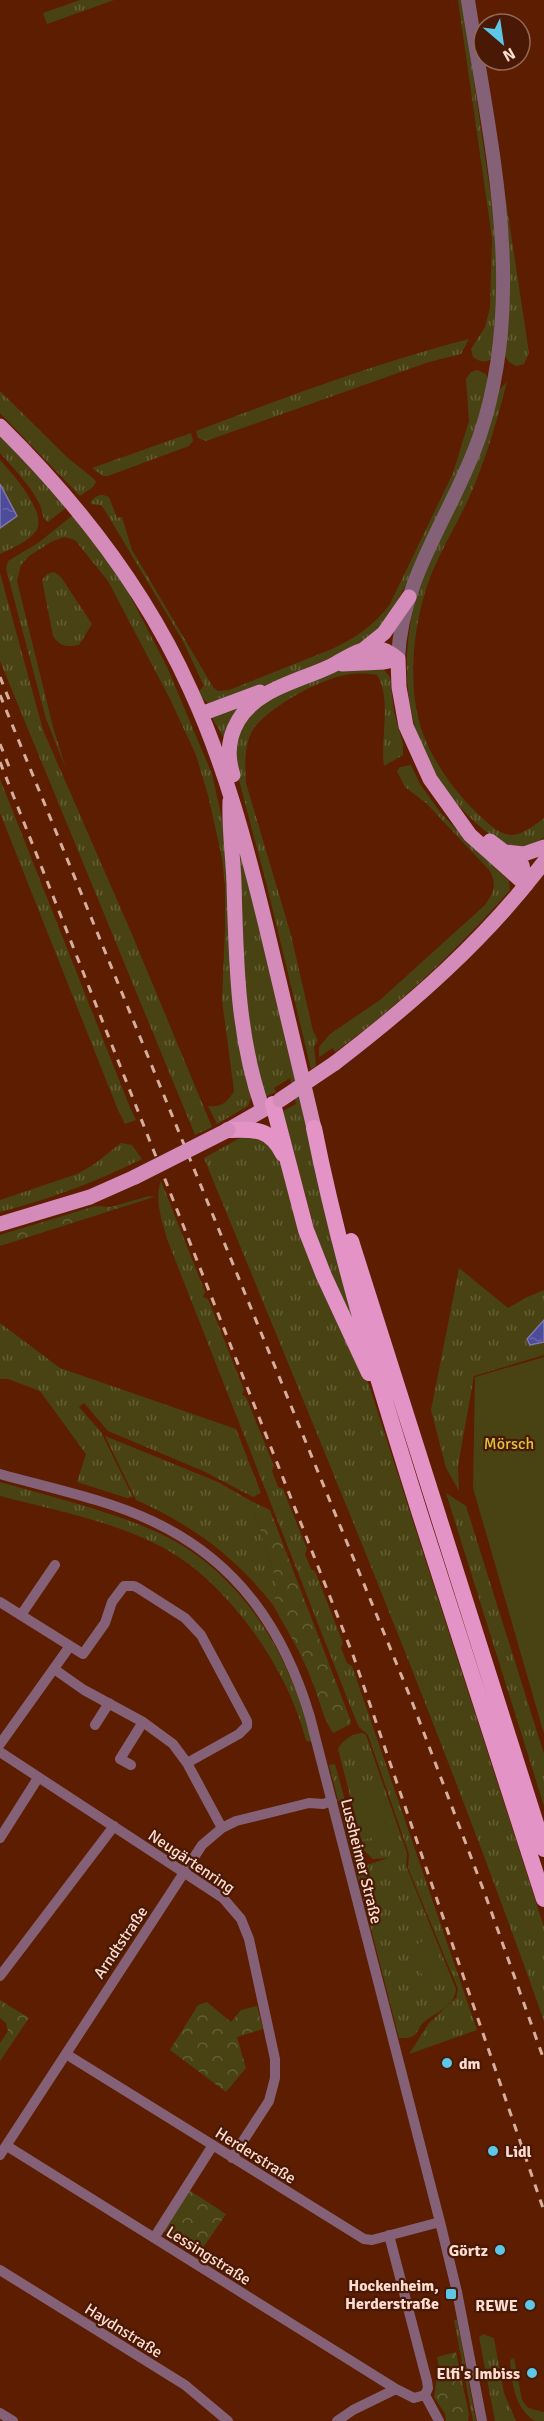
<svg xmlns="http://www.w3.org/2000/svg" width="544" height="2421" viewBox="0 0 544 2421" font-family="Signika,sans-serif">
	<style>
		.grass { fill: url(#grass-tufts) }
		.forest { fill: url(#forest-crowns) }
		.garden { fill: #494314 }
		.water { fill: url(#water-ripples); stroke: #8277ab; stroke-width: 1.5 }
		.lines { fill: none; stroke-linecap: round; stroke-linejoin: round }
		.minor { stroke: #856178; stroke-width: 10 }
		.tertiary { stroke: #856178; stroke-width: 14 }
		.primary { stroke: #d48bba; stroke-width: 15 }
		.trunk { stroke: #e493c7; stroke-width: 16 }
		.rail { stroke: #d6ae9e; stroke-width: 3; stroke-dasharray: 8 8; stroke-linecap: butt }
		.primary-bridge { stroke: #d48bba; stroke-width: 15 }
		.poi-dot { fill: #5dc7e8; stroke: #491905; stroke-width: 2 }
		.labels { text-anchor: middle; stroke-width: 4.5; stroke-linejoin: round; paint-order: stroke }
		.park-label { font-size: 16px; fill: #dbc738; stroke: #491905 }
		.street-label { font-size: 16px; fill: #fcdcd0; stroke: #491905 }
		.poi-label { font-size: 16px; font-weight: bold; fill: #fcdcd0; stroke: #491905; text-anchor: end }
	</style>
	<defs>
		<pattern id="grass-tufts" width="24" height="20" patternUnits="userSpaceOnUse" patternTransform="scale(1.5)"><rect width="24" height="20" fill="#494314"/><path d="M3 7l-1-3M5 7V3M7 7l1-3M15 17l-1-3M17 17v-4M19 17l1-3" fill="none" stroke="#645e35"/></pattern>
		<pattern id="forest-crowns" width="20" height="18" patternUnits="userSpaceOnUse" patternTransform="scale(1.5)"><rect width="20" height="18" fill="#494314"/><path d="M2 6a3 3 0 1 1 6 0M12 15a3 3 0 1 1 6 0" fill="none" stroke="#645e35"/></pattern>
		<pattern id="water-ripples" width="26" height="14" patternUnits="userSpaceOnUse" patternTransform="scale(1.5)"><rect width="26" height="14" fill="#4d4c9b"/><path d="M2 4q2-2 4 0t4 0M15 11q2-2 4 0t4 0" fill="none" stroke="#6865a8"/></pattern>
	</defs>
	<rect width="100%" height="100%" fill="#5c1d00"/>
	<path class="grass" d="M80 0H114L47 24 43 13Z
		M458 0H462L494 218 498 283 492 359C485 363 480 362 473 357L471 349 485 327 490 308 492 238Z
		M490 95 529 353 524 364 516 366 509 362 505 356 509 302V240Z
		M469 339 461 354 429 362 206 441 198 438 196 431C286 397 376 363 469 339Z
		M477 370 486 374 488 381 476 430 465 458 411 575 385 624 360 644 273 684 211 706 201 697 199 691 204 686 183 641 104 509 101 505 91 504V501C97 495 101 493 109 497L117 518 122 517 132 550 213 687 218 691 229 690 332 649C354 639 376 624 390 604L453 473 469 421 466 379 471 372Z
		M507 382C498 417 488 452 474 486 463 514 446 540 434 568 413 615 404 693 426 741 438 769 457 794 479 815 506 841 515 841 544 818V837C524 856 503 846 484 830 408 767 392 678 419 587 426 562 438 538 447 515 464 474 480 433 497 392Z
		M0 391 68 458 93 478 96 482 93 487 80 496 0 413Z
		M191 433 193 441 189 446 108 476H103L92 468Z
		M0 435 67 507 48 522C41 517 43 512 40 505 31 486 14 469 0 453Z
		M0 460C12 473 48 513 36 531 28 542 12 548 0 554Z
		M73 515 124 584 167 667 212 774 223 823 253 1093 248 1106 217 1124 208 1106C221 1108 228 1102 234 1091L222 1000 225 930V886L222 858 208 795 196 755 170 699 108 581 75 540 64 537 51 542 29 556 21 565 17 581 53 727 66 769 46 719 9 580 6 569 8 561 38 543Z
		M54 572 61 577 92 624 79 645C67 647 60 647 53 636L42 580 47 574Z
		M0 573 43 730 131 932 212 1127 195 1135 0 661Z
		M378 666 384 670 390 677 394 712 403 744V755L384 766C380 739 392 698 377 675 366 673 356 673 345 675 318 680 270 707 254 728 244 742 245 766 246 783L291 935 313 1031 318 1040 314 1047 316 1066 311 1069 267 886 235 765 238 730 262 701 296 685 345 668Z
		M249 700 226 742 211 716Z
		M411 765 420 784 440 812 470 844 509 881 510 890C457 950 400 1005 335 1052L333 1048 319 1057V1047L330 1034 380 1000 485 905C494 892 497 886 490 871L426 803 405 787 397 771 400 767Z
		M0 779 129 1105 136 1120 125 1124 118 1110 0 813Z
		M239 845 331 1223 369 1356 325 1269 283 1111 296 1104 290 1078 274 1088 276 1092 265 1097 245 1014Z
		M247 1134 276 1147 369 1385 544 1927V2021C441 1729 321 1444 204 1158Z
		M121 1143 132 1145 142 1159C96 1182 50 1199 0 1212V1200L77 1174 93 1165Z
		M161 1181 205 1292 203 1297 208 1299 244 1390 242 1394 246 1397 274 1466 272 1471 278 1487 283 1489 307 1549 305 1554 311 1569 315 1571 343 1643 341 1648 347 1663 352 1666 477 2030 409 2054 429 2023 456 1998 458 1989 408 1868 409 1854 368 1735 359 1727 355 1718 167 1239C162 1220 154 1200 161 1181Z
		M459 1268 508 1308 525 1298 544 1290V1320L527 1339 530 1345 544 1342V1355L474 1376 458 1466 459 1491 446 1468 431 1410Z
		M0 1323 60 1368 236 1429 261 1493 253 1497 203 1471 108 1431 84 1403 79 1407 101 1432 133 1497 127 1498 77 1482 86 1454 40 1391 8 1379H0Z
		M105 1436 218 1482 251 1501 278 1587 273 1605C236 1557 192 1525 136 1500Z
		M0 1482C52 1497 107 1510 157 1532 242 1571 290 1654 312 1742L306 1741C289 1669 225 1577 156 1544 111 1521 50 1509 0 1496Z
		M446 1493 466 1506 544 1754V1806Z
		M363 1733 366 1735 407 1853 406 1866 456 1989C454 2009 433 2012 421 2025 418 2030 418 2033 413 2036 408 2039 404 2038 399 2038L329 1765 335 1764 359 1852 371 1884 367 1865 388 1858 373 1859 364 1850 338 1749C342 1740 353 1733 363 1733Z
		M454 2320H457L476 2421H473Z
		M483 2334 494 2338 504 2393 516 2421H495L479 2337Z
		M514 2358 522 2400 528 2408 544 2412V2421H535C514 2408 512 2382 510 2360Z"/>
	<path class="forest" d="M149 1196 154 1197 0 1246V1235L95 1206 111 1207Z
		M251 1501 270 1510 349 1716 351 1724 333 1733C321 1714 320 1700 312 1681 302 1654 287 1630 273 1605L278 1587Z
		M0 2000 29 2018 0 2061V2043L8 2031 6 2023 0 2018Z
		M207 2002 231 2022 241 2010 257 2006 263 2029 237 2037 246 2068 226 2092 170 2050 198 2005Z
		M189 2190 226 2214 199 2254 162 2230Z
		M456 2352 469 2415 468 2421H446L445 2414 434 2397 437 2377 435 2369 439 2367 437 2357Z"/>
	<path class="garden" d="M544 1357V1734L473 1488 475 1377Z
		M379 1778 393 1833 362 1840 349 1786Z
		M431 1938 448 1977 427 1986 410 1947Z"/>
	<path class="water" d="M0 484 17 516 0 528Z
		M544 1320V1342L530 1345 527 1339Z"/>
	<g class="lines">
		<path class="minor" d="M0 1474C50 1488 105 1499 152 1521 238 1561 284 1630 310 1717L440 2222 457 2292 482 2421
			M0 1602 83 1654 105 1623 112 1602 124 1586H134L138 1588 185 1618 201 1635 247 1721V1726L239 1734 187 1763
			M21 1615 55 1565
			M54 1669 84 1690 143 1722 173 1744 187 1763 222 1828
			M95 1725 109 1703
			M0 1744 70 1646
			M0 1752 223 1898 241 1919 249 1939 275 2059V2078L269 2101 232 2158
			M131 1765 120 1759 143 1722
			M0 1838 38 1778
			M0 1976 114 1826
			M66 2054 364 2239 372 2240 440 2222
			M7 2146 396 2389
			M0 2155 202 1845 222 1828 236 1821 309 1803 323 1804 332 1801
			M389 2235 427 2381 428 2388 425 2395
			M154 2238 213 2145
			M0 2270 185 2385 228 2421
			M425 2395 439 2421
			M0 2413 13 2421
			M337 2421 353 2410 396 2389 414 2398 425 2395"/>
		<path class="tertiary" d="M398 659C401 576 455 510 480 435 528 293 490 143 468 0"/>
		<path class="primary" d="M0 426C78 503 145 589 190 689 225 765 246 844 266 926 282 993 298 1061 314 1128
			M363 650 384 633 409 597
			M398 659 399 687 406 726 430 779 470 835 526 885
			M342 664 384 662 398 659
			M201 714 260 692
			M233 775C227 757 228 738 238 721 256 689 300 681 331 666 345 659 358 649 373 648 383 648 391 653 398 659
			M230 801C229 829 233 856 234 883 236 960 237 1037 263 1110
			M490 841 522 865 526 885
			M505 852 524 854 544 847
			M335 1063C412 1004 486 939 544 862
			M228 1130 270 1106
			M0 1224 90 1197 135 1177"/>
		<path class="trunk" d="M273 1104 306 1230 324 1276 369 1373
			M314 1128C340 1259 380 1387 420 1514 461 1642 503 1770 544 1899
			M228 1130C255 1129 270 1128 283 1154
			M351 1241 544 1849"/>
		<path class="rail" d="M0 677 10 702
			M0 695 411 1699 485 1894 544 2060
			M0 744 10 769
			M0 762 353 1655 544 2211"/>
		<path class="primary-bridge" d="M280 1100 335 1063
			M135 1177 228 1130"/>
	</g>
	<g class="poi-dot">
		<circle cx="447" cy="2063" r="6"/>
		<circle cx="493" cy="2151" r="6"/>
		<circle cx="500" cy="2250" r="6"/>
		<rect x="445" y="2288" width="12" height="12" rx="3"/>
		<circle cx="530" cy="2305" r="6"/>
		<circle cx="532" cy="2373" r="6"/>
	</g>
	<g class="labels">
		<g class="park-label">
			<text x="509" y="1449">Mörsch</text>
		</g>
		<g class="street-label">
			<text transform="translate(192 1861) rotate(34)" y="6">Neugärtenring</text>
			<text transform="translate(362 1861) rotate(76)" y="6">Lussheimer Straße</text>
			<text transform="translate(120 1942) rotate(-56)" y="6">Arndtstraße</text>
			<text transform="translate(256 2155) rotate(32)" y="6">Herderstraße</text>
			<text transform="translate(209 2255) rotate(32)" y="6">Lessingstraße</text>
			<text transform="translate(124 2330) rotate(32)" y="6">Haydnstraße</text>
		</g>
		<g class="poi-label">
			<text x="459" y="2069" text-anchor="start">dm</text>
			<text x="505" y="2157" text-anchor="start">Lidl</text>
			<text x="488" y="2256">Görtz</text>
			<text x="439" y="2291">Hockenheim,<tspan x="439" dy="18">Herderstraße</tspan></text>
			<text x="518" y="2311">REWE</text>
			<text x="520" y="2379">Elfi's Imbiss</text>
		</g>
	</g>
	<g transform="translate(502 42) rotate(151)"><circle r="28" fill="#491905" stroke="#916756" stroke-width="1.5"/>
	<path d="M0-4.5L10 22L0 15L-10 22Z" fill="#5dc7e8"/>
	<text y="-9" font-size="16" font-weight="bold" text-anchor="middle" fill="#fcdcd0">N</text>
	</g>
</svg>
